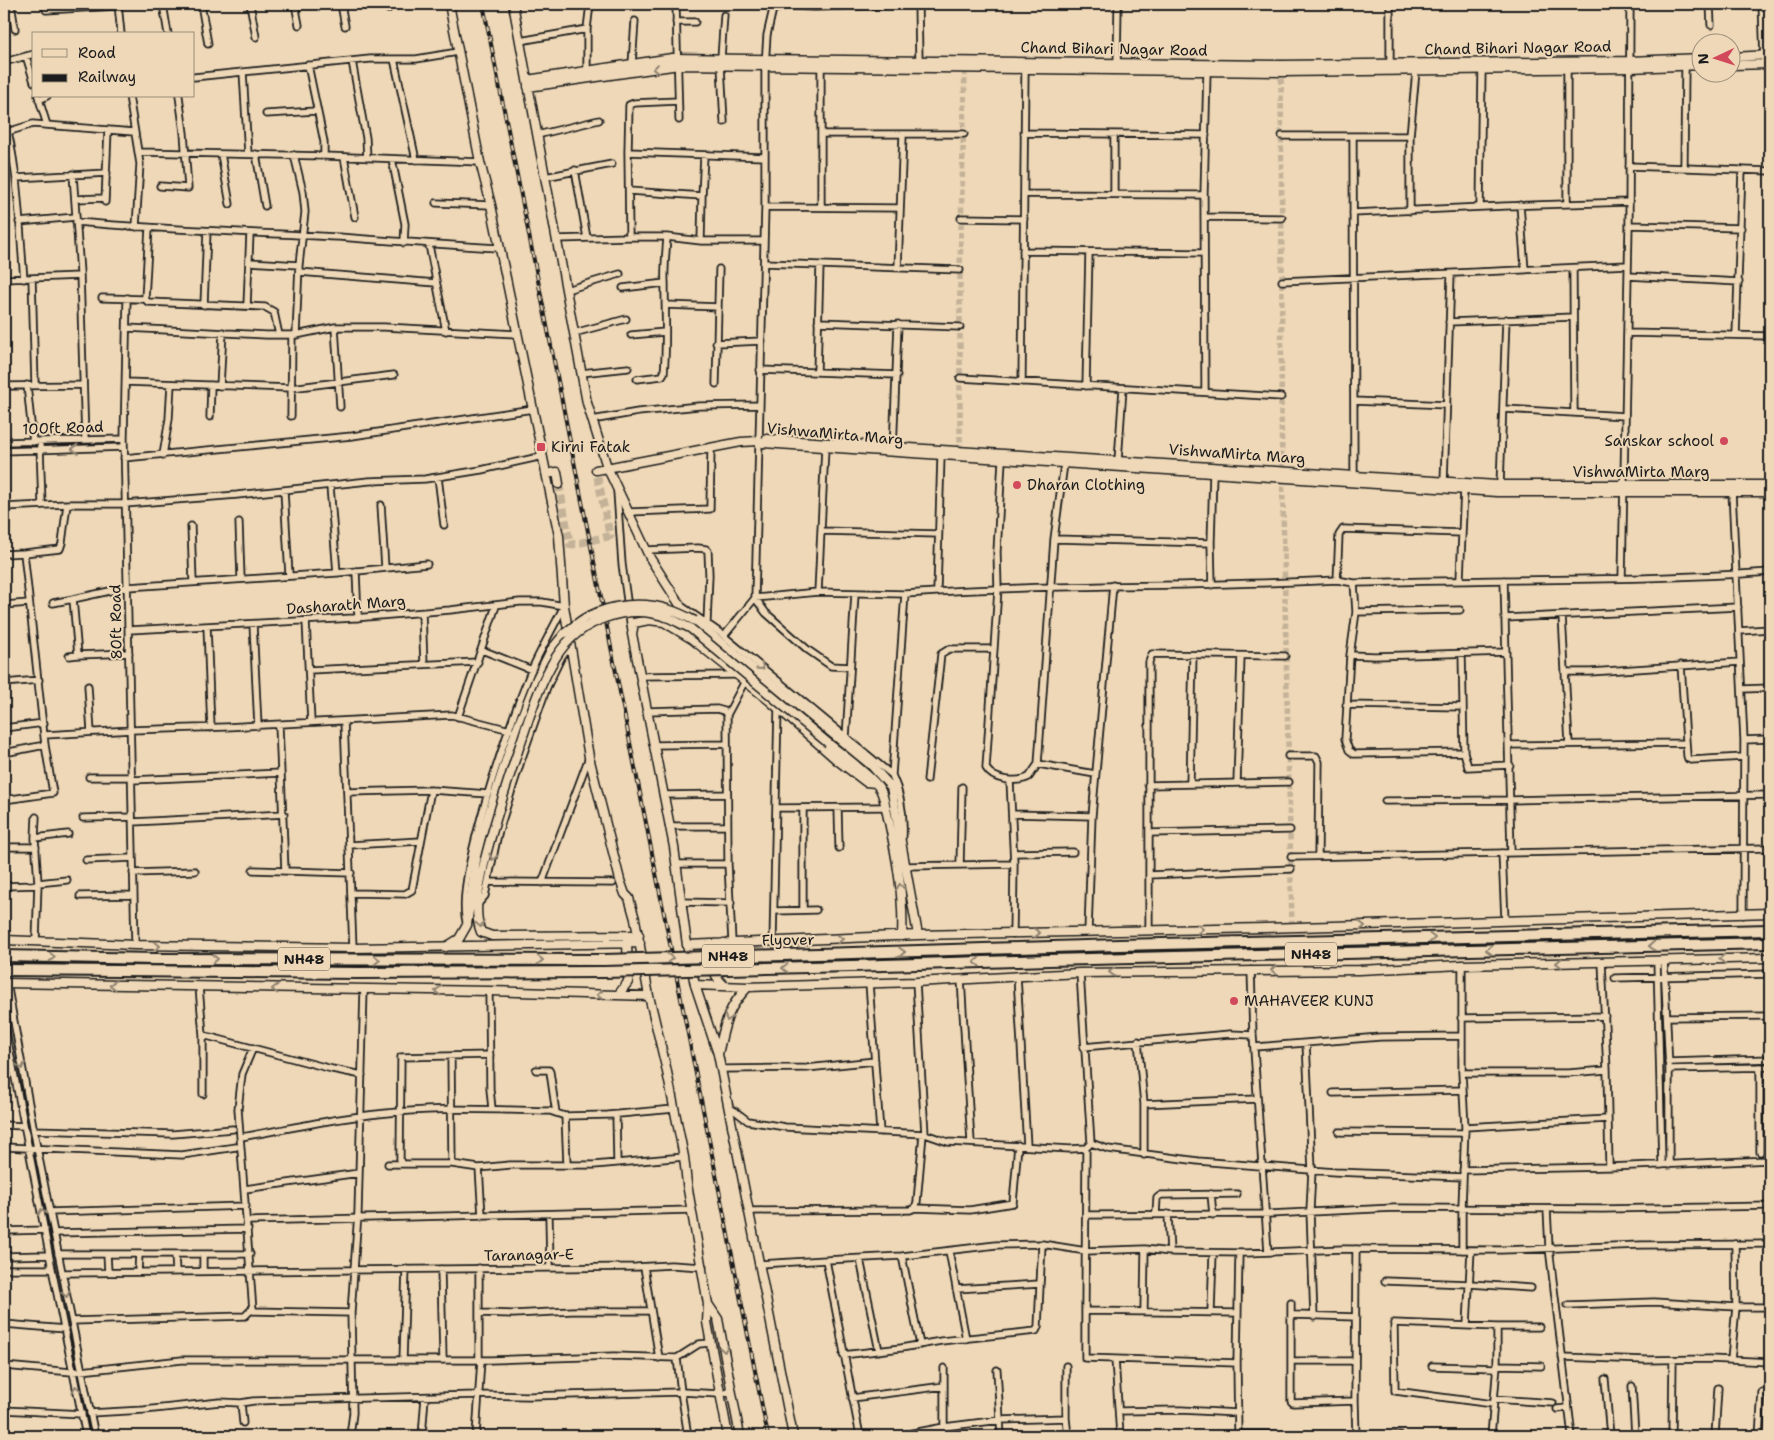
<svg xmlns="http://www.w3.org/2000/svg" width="1774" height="1440" viewBox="0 0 1774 1440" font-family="'Shantell Sans',sans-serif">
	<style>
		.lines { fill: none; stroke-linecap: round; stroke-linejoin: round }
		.minor-tunnel { stroke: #c4b298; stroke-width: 5.5; stroke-dasharray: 5.5 3; stroke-linecap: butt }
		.tertiary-tunnel { stroke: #c4b298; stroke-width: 8; stroke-dasharray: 8 4; stroke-linecap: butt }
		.minor-casing { stroke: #1c1c1c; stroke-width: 9 }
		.tertiary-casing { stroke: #1c1c1c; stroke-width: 11 }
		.trunk-casing { stroke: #1c1c1c; stroke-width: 14 }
		.minor { stroke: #eed8b7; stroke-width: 5.5 }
		.tertiary { stroke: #eed8b7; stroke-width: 8 }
		.trunk { stroke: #eed8b7; stroke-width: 10 }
		.rail-casing { stroke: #1c1c1c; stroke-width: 4 }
		.rail { stroke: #eed8b7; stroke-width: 2; stroke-dasharray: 5.5; stroke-linecap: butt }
		.tertiary-bridge-casing { stroke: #1c1c1c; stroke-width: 11; stroke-linecap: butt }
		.trunk-bridge-casing { stroke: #1c1c1c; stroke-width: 14; stroke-linecap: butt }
		.tertiary-bridge { stroke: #eed8b7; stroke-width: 8 }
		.trunk-bridge { stroke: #eed8b7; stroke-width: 10 }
		.oneway { stroke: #908371 }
		.poi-dot { fill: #d1495b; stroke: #eed8b7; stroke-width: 2 }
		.labels { text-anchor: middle; stroke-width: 4; stroke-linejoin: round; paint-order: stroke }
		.shield { fill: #eed8b7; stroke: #5b544a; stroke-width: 1 }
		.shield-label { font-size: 14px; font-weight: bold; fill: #1c1c1c }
		.street-label { font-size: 15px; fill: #1c1c1c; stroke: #eed8b7 }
		.poi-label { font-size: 15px; fill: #1c1c1c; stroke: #eed8b7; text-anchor: start }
	</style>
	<rect width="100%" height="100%" fill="#eed8b7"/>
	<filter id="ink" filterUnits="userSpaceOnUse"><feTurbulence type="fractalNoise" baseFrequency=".02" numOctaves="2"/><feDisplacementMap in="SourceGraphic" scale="10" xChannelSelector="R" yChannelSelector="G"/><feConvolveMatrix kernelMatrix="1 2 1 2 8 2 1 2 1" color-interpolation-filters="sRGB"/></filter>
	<g filter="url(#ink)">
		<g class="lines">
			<path class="minor-tunnel" d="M1281 70 1282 281 1281 412 1292 927
				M960 450V270L965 68"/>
			<path class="tertiary-tunnel" d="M559 484 570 545 610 536 596 470"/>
			<defs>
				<path id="minor" d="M11 4 15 29
					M47 4 46 10 118 6
					M118 4 121 34
					M163 4 168 34
					M201 4 208 44
					M250 4 256 37
					M295 4 299 25
					M341 4 345 26
					M387 4 388 9
					M918 4 919 61
					M1710 4 1711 25
					M1762 4 1764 59
					M676 6 679 120
					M676 22H695
					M520 41 587 29
					M26 56 34 82
					M721 58 724 15
					M394 59 416 160
					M352 61 366 138 367 158
					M4 62 34 54
					M632 64 635 21
					M1390 64V4
					M308 65 324 142V156
					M721 66 724 122
					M1117 67 1118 4
					M587 71V29L590 4
					M243 72 248 154
					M194 77 370 59H416L458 52
					M38 96 47 125
					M129 96 140 164 136 227
					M39 100 47 96
					M266 114 316 111
					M4 116C19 168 19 225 24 279
					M4 133 33 124 134 132
					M1024 133 1206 135
					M821 134H964
					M1114 134V194
					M537 135 599 120
					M1282 136H1410
					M1353 136 1354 476
					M139 152 324 156 480 162
					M628 152 765 157
					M221 154 230 204
					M256 154 265 206
					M294 155 303 192 305 212 299 265 296 335
					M344 157 355 217
					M392 159 405 224 404 243
					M1629 166 1770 171
					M1684 166 1685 66
					M575 170 587 238
					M73 174 80 273 85 440
					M545 177 612 164
					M16 178 107 173
					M160 186 188 188 184 133 179 96
					M629 191 702 196 701 241
					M1024 194 1204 195
					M702 196 704 155
					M75 199 105 198
					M105 202 108 130
					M436 203 491 205
					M1567 203V69
					M1520 205 1525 270
					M765 207 900 208
					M821 207V67
					M1480 207 1482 70
					M1410 211V136L1416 71
					M1353 213 1505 206 1629 202
					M1204 217 1282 218
					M961 218 1024 219
					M19 222 76 217
					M76 222C164 230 251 232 339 237 392 241 445 245 499 248
					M1629 225 1741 228
					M629 237 628 152 629 105 634 103 678 101
					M556 239 629 237H667L701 241H764
					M429 245 446 331
					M1023 251 1204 253
					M249 262 299 265
					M764 263 960 270
					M898 268 903 135
					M1573 268 1574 413
					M299 272 436 283
					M1628 276 1739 282
					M32 278 35 385
					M4 279 80 276
					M1282 281 1628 265
					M623 288 665 283
					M566 290 620 274
					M102 298 145 299 148 302 265 307 274 312 279 335
					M127 298 124 439 135 945
					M145 299 149 228
					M204 305 207 231
					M666 305 718 307
					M247 306 250 233
					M818 322 960 327
					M1449 322 1573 317
					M335 327 340 407
					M127 328 266 335H296L335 327H384L517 334
					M574 333 626 319
					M1627 333 1770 336
					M631 335 665 332
					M1736 335 1742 170
					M716 343 762 341
					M760 370 897 375
					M817 372 820 265
					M581 373 628 368
					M960 378 1281 397
					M637 379 662 376 664 373C667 343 665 314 665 284 664 268 666 253 667 237
					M126 382 291 388 394 375
					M1022 382 1025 69
					M716 384 719 269
					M27 385 33 442
					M4 386 83 385
					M220 386 223 332
					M1086 386 1089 252
					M1205 392 1204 195 1207 71
					M1354 401 1447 405
					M1504 409 1625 416
					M291 416 292 335
					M210 417 211 385
					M592 420 638 412 699 406 759 405
					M4 442 124 439
					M40 446 42 505
					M4 451 124 447
					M893 451 898 324
					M163 455 169 419 171 384
					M124 458 352 436 533 409
					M1002 460 997 552 998 589 986 768C993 781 1017 783 1029 777L1038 764
					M1118 461 1123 388
					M1064 464 1054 539 1038 764 1095 774
					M438 477 444 525
					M1444 482 1451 274
					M1500 485 1506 319
					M330 486 337 573
					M284 491 289 575
					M617 492 622 564 631 629
					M1732 492 1744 740 1743 915
					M381 505 385 568
					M4 507 67 504H125L237 495 369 481 425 479 481 470 543 456
					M629 512 710 509 711 448
					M239 522 241 579
					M191 526 193 582
					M822 531 938 534
					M1054 539 1211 543
					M646 550 698 548 706 549 708 551 709 575 707 623
					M4 554 24 553 60 549 62 543 67 504
					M356 571 358 618
					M1622 578 1629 225 1630 4
					M1460 579 1464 490
					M1337 580 1339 535 1343 529 1462 533
					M1504 580 1511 853
					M1354 583 1356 612 1350 655 1345 739 1349 750 1354 754 1464 752
					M1212 585 1211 543 1213 473
					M937 591 941 456
					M818 592 825 448
					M905 594C1048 583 1193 588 1337 580L1354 583C1493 578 1632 582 1770 572
					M53 603 73 599
					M4 605 29 603
					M680 605 719 632 892 775C901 794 904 815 903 836
					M1356 612 1460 610
					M422 613 424 664
					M1562 616 1569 744
					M1505 618 1738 607
					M306 621 311 722
					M253 624 258 726
					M207 626 211 728
					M129 630 354 618 450 610 520 602H542L564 606C553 628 541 649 531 671 513 715 451 884 467 924
					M1739 631 1770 629
					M724 636 755 598 766 613 808 650 831 666 850 667
					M482 650 532 670
					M129 653 78 655 73 599 128 587 337 573 427 564
					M1462 653 1464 752 1468 767 1510 765
					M1350 655 1375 656 1506 652
					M69 656 78 655
					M1681 665 1687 756 1688 759 1691 760 1744 757
					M309 670 478 662
					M1566 672H1590L1740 662
					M640 676 738 675
					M4 683 39 680
					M88 686 91 732
					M1742 689 1770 688
					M1346 705 1463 707
					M647 711 717 709 724 711 727 715 728 864 732 942
					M727 715 745 681
					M458 717 496 606
					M344 721 353 948
					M279 725 285 871 351 873
					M4 728 44 723
					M45 735 131 730 226 727 452 715 510 730
					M846 738 855 594
					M1744 740 1770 739
					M654 745 726 744
					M1509 745 1686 743
					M4 753 45 745
					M1288 756H1316L1319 762 1318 856
					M892 775 905 594 818 592 755 598 765 207V66L767 35 773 9 787 6 815 7 918 4
					M89 777H132
					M132 780 281 773
					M927 780 941 654 949 649H994
					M1010 780 1014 864 1013 934
					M1237 783 1241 656
					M1190 784 1193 655
					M1148 785 1289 782
					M347 792 431 790 488 794
					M663 795 727 794
					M4 800 53 793 45 745 24 553
					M1385 801 1511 800 1770 795
					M776 808 886 807
					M838 808 839 848
					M1012 814 1092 816
					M36 817 35 838 38 883 36 941
					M83 818 132 817
					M133 822 284 814
					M669 826H727
					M1149 833 1290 830
					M35 838 68 834
					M350 845 421 841
					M4 847H36
					M1014 853 1073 852
					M1502 853 1505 920
					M1291 857 1770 848
					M86 860 133 858
					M676 864H728
					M960 865 962 787
					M906 866 1014 864
					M253 870 286 871
					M133 873 195 871
					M1149 875 1291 869
					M488 882 613 883
					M38 883 67 880
					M542 883 589 757
					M4 886 37 885
					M351 893 405 894 412 890 431 790
					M80 896 134 895
					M681 902 731 903
					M478 904 485 896 498 834 522 758 547 687 562 656 570 648
					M803 910V808
					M774 911 816 910
					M1149 930V662L1152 654 1285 656
					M1088 932 1092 816 1113 585
					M773 942 778 708
					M1657 960 1662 1165
					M1664 960 1669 1069V1165
					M1602 962 1607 1070 1609 1167
					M1462 965V1073L1465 1127 1462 1207V1250
					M1251 970 1253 1035 1268 1252
					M1080 973 1091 1143
					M1017 976 1027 1146
					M1615 978 1770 974
					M961 979 971 1142
					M916 982 925 1134
					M7 983 37 1148 95 1436
					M869 983 880 1132
					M199 987 203 1035V1094
					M489 991 490 1089 492 1109
					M1667 1017 1770 1016
					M1461 1018 1605 1016
					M4 1021 52 1269 86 1436
					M203 1035 332 1069 362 1075
					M1138 1041 1144 1104V1155
					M1306 1043 1312 1170 1310 1211 1314 1317
					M1083 1047 1230 1034 1253 1035
					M1255 1047 1380 1037 1462 1036
					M253 1048 242 1074 238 1109 253 1311 351 1313
					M490 1055 401 1057 400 1159 401 1164H452L479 1168 510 1165H594L684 1157
					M451 1056 452 1164
					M1668 1062 1770 1059
					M1760 1067V1152
					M721 1069 807 1068 875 1061
					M1669 1069 1770 1067
					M536 1070H549L550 1072 556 1113
					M1462 1073H1568L1607 1070
					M1333 1093 1462 1090
					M1144 1104 1257 1099
					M729 1108 735 1111 748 1121 785 1127 925 1134 948 1142 1070 1149 1086 1148 1091 1143 1108 1149 1198 1161 1335 1172 1463 1177
					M616 1115 617 1163
					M565 1116 567 1164
					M4 1125 24 1126
					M1465 1127 1608 1119
					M34 1130 173 1134 233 1129
					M1339 1132 1465 1133
					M241 1137C293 1128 345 1116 398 1112 449 1107 499 1110 550 1111L565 1116 608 1115 674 1109
					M4 1147 182 1155 236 1147
					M1086 1148 1085 1311 1238 1313
					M388 1164H401
					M479 1168 482 1216
					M1463 1170 1609 1167 1770 1160
					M245 1189 359 1173
					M1211 1194 1213 1215
					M915 1208 970 1210 1013 1203 1018 1145
					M1547 1209 1549 1248 1572 1436
					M749 1211 910 1210 915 1208 917 1202 923 1134
					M49 1212 246 1206
					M1156 1214 1157 1198 1161 1195 1237 1194
					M1168 1214 1170 1252
					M549 1215 550 1267
					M1086 1215 1269 1214 1394 1208 1603 1209 1770 1206
					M247 1221 692 1210
					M4 1231 45 1230
					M54 1233 248 1229
					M1356 1249 1355 1401 1356 1436
					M949 1251 966 1339
					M58 1254H250
					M107 1254 108 1272
					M175 1254 176 1272
					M203 1254V1271
					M4 1256 49 1255
					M902 1256 920 1345
					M860 1259 879 1351
					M826 1260 902 1256 996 1245 1042 1244 1086 1251 1145 1249 1170 1252 1246 1253 1343 1249 1501 1250 1641 1245 1770 1244
					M760 1264 826 1260 860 1436
					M644 1267 659 1358
					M4 1269H52
					M441 1269 443 1360
					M138 1272 139 1254
					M62 1273 636 1267 671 1265 703 1267
					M1385 1281 1470 1284 1531 1288
					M956 1289 1040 1284
					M1291 1303V1401L1293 1403 1355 1401
					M1568 1305 1654 1302 1736 1307H1770
					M1085 1311V1358L1237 1363
					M1144 1311 1145 1249
					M1211 1312 1213 1253
					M479 1313 514 1314 572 1311H651
					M1291 1317 1295 1315 1356 1317
					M72 1321 245 1316 253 1308
					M4 1324 65 1329
					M1467 1325 1471 1250
					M1497 1327H1539
					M843 1355 901 1348 941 1341 1036 1331 1038 1327 1042 1244
					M1562 1357 1646 1360 1710 1359 1770 1362
					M677 1358 681 1392 688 1436
					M1115 1359 1120 1436
					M403 1360 406 1269
					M479 1360V1268
					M1731 1360 1736 1307 1735 1244
					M1292 1361H1355
					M1497 1365 1541 1366
					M4 1366 72 1372 182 1360H490L614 1356 677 1358 699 1344 710 1343
					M1066 1366V1418L1068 1436
					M1432 1366 1496 1368
					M944 1368V1436
					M997 1370 1001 1436
					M1605 1379 1610 1436
					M1632 1386 1635 1436
					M852 1398 944 1386
					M1494 1399 1553 1403
					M1557 1409 1568 1408
					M4 1410 82 1414
					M1119 1411 1181 1410 1237 1413
					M90 1413 144 1410 220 1402 241 1403
					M243 1423 241 1403 253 1401 478 1395 529 1396 681 1392 720 1394 731 1392
					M1238 1434 1400 1436
					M350 1436 353 1413 351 1313 358 1213 364 990
					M422 1436 425 1397
					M476 1436 481 1360
					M897 1436 944 1427 1000 1420 1066 1418
					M1238 1436 1237 1363 1239 1253
					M1491 1436 1497 1365V1327L1394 1323 1395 1391 1493 1404
					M1672 1436 1673 1360
					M1715 1436 1718 1388
					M1759 1436 1762 1392"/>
				<path id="tertiary" d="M449 4 480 162 491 205 559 536 564 606 589 757 620 880 625 894 629 898 635 919 649 996 666 1067 684 1157 687 1184 708 1304 707 1322 728 1436
					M513 4 587 403 607 467 650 558 680 605 682 619
					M1732 57 1770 55
					M1732 65 1770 64
					M527 80 672 58 1281 65 1630 61 1702 58
					M528 87 679 65 1281 72 1630 68 1702 65
					M767 439 1497 485H1770
					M596 470 741 442 758 441 763 443 1497 492H1770
					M547 474 557 472 559 484
					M695 621 872 766 891 787 918 935
					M828 743C840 753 872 776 880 789 885 798 886 811 889 822 897 859 904 898 902 936
					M485 859C481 881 472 910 481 932L492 936 639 935
					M4 940 135 945 353 948 640 943
					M724 943C708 955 710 974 725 986
					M687 945 918 935 1265 928 1770 913
					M446 947 459 939 467 925 476 860 481 838 513 739 537 678 551 650 565 633
					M4 983 489 991 649 996
					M695 985 748 987 916 982 1080 973 1359 970 1462 965 1770 958
					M618 995 628 982 627 939
					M718 1054C725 1025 726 1009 748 987
					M708 1304 718 1319 740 1436
					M793 1436 718 1054 695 985 687 945 674 847 632 634 634 623 649 620 664 622 692 639 770 701 837 760 866 782 875 783"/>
				<path id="trunk" d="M853 953 1119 945 1770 930
					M4 956 155 959 604 960
					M851 966 1049 960 1770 943
					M4 970 358 973 603 972"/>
			</defs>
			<use href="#minor" class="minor-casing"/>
			<use href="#tertiary" class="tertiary-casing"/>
			<use href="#trunk" class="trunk-casing"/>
			<use href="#minor" class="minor"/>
			<use href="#tertiary" class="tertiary"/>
			<use href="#trunk" class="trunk"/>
			<defs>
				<path id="rail" d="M483 4 768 1436"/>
			</defs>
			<use href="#rail" class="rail-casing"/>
			<use href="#rail" class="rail"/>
			<defs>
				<path id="tertiary-bridge" d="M565 633C572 628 579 621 587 617 612 604 643 601 670 610 678 612 687 617 695 621
					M485 859C495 820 507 783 520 745 530 716 539 684 556 657 579 620 628 602 669 618 676 621 683 625 690 628L828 743"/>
				<path id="trunk-bridge" d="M604 960 853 953
					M603 972 851 966"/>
			</defs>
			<use href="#tertiary-bridge" class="tertiary-bridge-casing"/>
			<use href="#trunk-bridge" class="trunk-bridge-casing"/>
			<use href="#tertiary-bridge" class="tertiary-bridge"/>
			<use href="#trunk-bridge" class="trunk-bridge"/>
		</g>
		<defs><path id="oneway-chevron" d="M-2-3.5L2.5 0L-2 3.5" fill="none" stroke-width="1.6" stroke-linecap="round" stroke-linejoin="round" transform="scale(1.25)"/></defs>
		<g class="oneway">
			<use href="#oneway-chevron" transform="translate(656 69) rotate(172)"/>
			<use href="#oneway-chevron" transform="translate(75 449) rotate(178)"/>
			<use href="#oneway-chevron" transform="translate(761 667) rotate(40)"/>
			<use href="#oneway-chevron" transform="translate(493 857) rotate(102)"/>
			<use href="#oneway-chevron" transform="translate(900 887) rotate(-97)"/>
			<use href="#oneway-chevron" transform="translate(480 924) rotate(78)"/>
			<use href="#oneway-chevron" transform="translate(1362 926) rotate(-1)"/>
			<use href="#oneway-chevron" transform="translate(1200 929) rotate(-1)"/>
			<use href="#oneway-chevron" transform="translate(1037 933) rotate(-2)"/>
			<use href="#oneway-chevron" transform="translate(1432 938) rotate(-1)"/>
			<use href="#oneway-chevron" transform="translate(840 939) rotate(-3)"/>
			<use href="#oneway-chevron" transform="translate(157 946) rotate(1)"/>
			<use href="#oneway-chevron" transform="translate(1652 946) rotate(178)"/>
			<use href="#oneway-chevron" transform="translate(1489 950) rotate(179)"/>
			<use href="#oneway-chevron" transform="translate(902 952) rotate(-2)"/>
			<use href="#oneway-chevron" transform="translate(52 957) rotate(1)"/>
			<use href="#oneway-chevron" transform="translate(670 958) rotate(-1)"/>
			<use href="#oneway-chevron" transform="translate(215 959)"/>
			<use href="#oneway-chevron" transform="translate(1722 959) rotate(179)"/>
			<use href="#oneway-chevron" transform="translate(377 960)"/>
			<use href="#oneway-chevron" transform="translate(540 960)"/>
			<use href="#oneway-chevron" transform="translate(977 962) rotate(178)"/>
			<use href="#oneway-chevron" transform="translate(1559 963) rotate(178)"/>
			<use href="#oneway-chevron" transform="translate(785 968) rotate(179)"/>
			<use href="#oneway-chevron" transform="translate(1274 970) rotate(180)"/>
			<use href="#oneway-chevron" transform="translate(1112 972) rotate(179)"/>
			<use href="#oneway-chevron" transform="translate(113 985) rotate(-179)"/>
			<use href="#oneway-chevron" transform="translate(275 989) rotate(-179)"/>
			<use href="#oneway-chevron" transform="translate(438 991) rotate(-179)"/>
			<use href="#oneway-chevron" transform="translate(600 995) rotate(-179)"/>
			<use href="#oneway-chevron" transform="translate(728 1018) rotate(107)"/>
			<use href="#oneway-chevron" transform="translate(21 1066) rotate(79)"/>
			<use href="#oneway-chevron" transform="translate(42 1212) rotate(-100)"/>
			<use href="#oneway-chevron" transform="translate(66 1294) rotate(78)"/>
			<use href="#oneway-chevron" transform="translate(724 1349) rotate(80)"/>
			<use href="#oneway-chevron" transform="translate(76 1389) rotate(-102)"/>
		</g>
	</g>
	<g class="poi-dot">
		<circle cx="1724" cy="441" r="5"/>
		<rect x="536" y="442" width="10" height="10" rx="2.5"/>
		<circle cx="1017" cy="485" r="5"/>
		<circle cx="1234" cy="1001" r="5"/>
	</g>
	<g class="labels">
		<g class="shield">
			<rect x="1285" y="942.5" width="52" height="23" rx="4"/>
			<rect x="702" y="944.5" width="52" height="23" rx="4"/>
			<rect x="278" y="947.5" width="52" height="23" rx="4"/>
		</g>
		<g class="shield-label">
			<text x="1311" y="959">NH48</text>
			<text x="728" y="961">NH48</text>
			<text x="304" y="964">NH48</text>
		</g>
		<g class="street-label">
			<text transform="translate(1518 48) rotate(-1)" y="5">Chand Bihari Nagar Road</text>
			<text transform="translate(1114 49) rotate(1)" y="5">Chand Bihari Nagar Road</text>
			<text transform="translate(63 428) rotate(-2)" y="5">100ft Road</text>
			<text transform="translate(835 434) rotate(5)" y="5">VishwaMirta Marg</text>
			<text transform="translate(1237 454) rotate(4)" y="5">VishwaMirta Marg</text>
			<text x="1641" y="477">VishwaMirta Marg</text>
			<text transform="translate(346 605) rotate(-4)" y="5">Dasharath Marg</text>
			<text transform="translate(116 622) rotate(-91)" y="5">80ft Road</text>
			<text transform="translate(788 940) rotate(-1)" y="5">Flyover</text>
			<text transform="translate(529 1255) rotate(-1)" y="5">Taranagar-E</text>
		</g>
		<g class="poi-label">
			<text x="1714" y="446" text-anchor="end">Sanskar school</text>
			<text x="551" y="452">Kirni Fatak</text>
			<text x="1027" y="490">Dharan Clothing</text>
			<text x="1244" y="1006">MAHAVEER KUNJ</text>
		</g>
	</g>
	<rect width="1774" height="1440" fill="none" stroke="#eed8b7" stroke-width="20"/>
	<rect x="10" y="10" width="1754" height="1420" fill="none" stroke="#1c1c1c" stroke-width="2" filter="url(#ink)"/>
	<rect x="32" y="32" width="162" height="65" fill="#eed8b7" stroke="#9a8d79"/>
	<rect x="42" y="49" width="25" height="8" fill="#eed8b7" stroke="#9a8d79"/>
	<text x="78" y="58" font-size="15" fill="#1c1c1c">Road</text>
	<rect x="42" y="74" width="25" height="8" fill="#1c1c1c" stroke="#9a8d79"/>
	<text x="78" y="82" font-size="15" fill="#1c1c1c">Railway</text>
	<g transform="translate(1716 58) rotate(266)"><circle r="24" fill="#eed8b7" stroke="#9a8d79"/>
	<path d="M0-4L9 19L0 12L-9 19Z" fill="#d1495b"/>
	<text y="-8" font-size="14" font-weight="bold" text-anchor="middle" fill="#1c1c1c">N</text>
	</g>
</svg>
